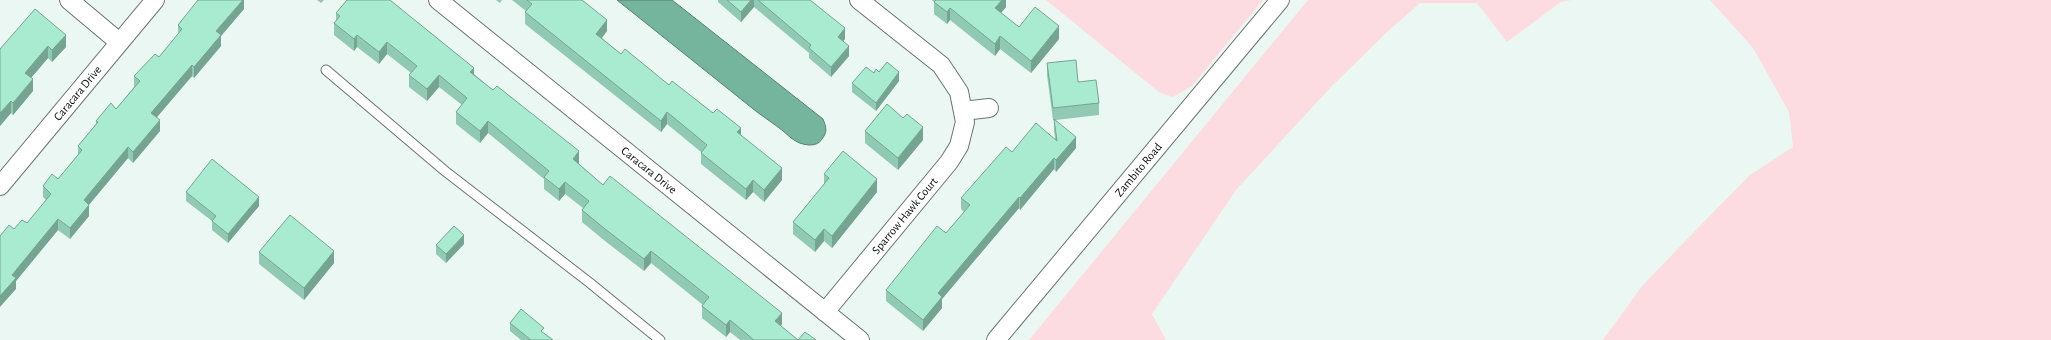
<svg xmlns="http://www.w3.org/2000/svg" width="2051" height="340" viewBox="0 0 2051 340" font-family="'Alegreya Sans',sans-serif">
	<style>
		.green { fill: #fddce1 }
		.water { fill: #75b59d; stroke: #558271 }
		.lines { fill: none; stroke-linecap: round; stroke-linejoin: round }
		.lane-casing { stroke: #6b7570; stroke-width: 11 }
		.street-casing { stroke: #6b7570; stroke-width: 20 }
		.lane { stroke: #fff; stroke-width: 9 }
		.street { stroke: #fff; stroke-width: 18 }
		.wall { fill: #91cab4 }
		.shaded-wall { fill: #76a492 }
		.building { fill: #a9ebd1; stroke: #76a492 }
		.labels { text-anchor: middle; stroke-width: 4; stroke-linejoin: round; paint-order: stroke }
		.street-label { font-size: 12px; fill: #090c0b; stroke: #fff }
	</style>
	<rect width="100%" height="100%" fill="#ebf7f2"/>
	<path class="green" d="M1046 0H1263L1192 86 1173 97 1160 93Z
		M1308 0H1571L1561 2 1507 42 1477 3H1420L1387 32 1330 88 1236 190 1152 314 1166 340H1029Z
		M1710 0H2051V340H1603L1642 286 1693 233 1750 175 1793 147 1789 112 1753 48Z"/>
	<path class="water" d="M617 0H672L823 119C826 127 828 131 822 139 819 144 814 145 809 145 794 144 789 135 778 127 771 122 764 117 757 112Z"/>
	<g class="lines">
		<defs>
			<path id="lane" d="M326 70 445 171 590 283 660 340"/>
			<g id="street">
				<path d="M69 0 119 42"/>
				<path id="s1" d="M438 0 860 340"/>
				<path d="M963 111 989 108"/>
				<path id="s2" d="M0 186 155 0"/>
				<path id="s3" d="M825 312 949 162 959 146 965 122 959 92 941 65 859 0"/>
				<path id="s4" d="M996 340 1280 0"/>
			</g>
		</defs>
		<use href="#lane" class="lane-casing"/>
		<use href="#street" class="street-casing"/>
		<use href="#lane" class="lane"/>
		<use href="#street" class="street"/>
	</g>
	<path class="wall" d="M244 0V9L221 36V46L194 78 192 76 157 117 160 131 133 163 128 158 89 204V216L70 239 58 230 16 281V289L14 229 27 223 46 200 43 197V186L58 179 78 155V146L96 124V121L116 109 134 87V76L159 57 178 35V25Z
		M317 0H324L321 3Z
		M496 0H502L500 3Z
		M512 0H582L607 31 602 38 621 54 669 85 741 135 782 180 764 202 753 192 746 200 701 164V152L667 124 661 132 525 24V12L526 11Z
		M718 0H810L845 39 843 41 849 56 831 77 809 58V53L754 7 741 22 718 2Z
		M932 0H1006V7L1001 13 1019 27 1059 39 1031 73 1000 49 995 56 950 20 947 24 934 14V2Z
		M35 9 66 47 52 62 48 58 31 78 33 91 13 115 11 113 0 126Z
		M336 13 474 74 579 163V164L603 185 782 324 781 326 798 340H740L730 332 726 337 702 318V306L703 305 651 263 644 271 605 241 582 222V210L583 208 565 194 559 201 544 189V179L488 133 480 143 456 124V112L462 105 439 87 427 101 409 87V75L411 73 387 54 379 64 357 47 354 51 334 35V23L336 21Z
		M1047 63 1078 82 1099 103V115L1056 120 1076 148 1056 172 1054 169 1020 210 1019 208 942 299V308L923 331 886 301V290L946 233 964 212 961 209V198L1012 152 1055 139 1054 130V120H1053L1047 75Z
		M879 72 899 81 876 111 852 92V83L874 73Z
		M865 131 923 140 898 170 865 143Z
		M824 174 877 192 832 248 824 241 815 252 793 234V222L824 184Z
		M186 192 259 206 228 243 212 230V221L186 201Z
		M464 244 446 263 436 254V245Z
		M259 252 334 263 304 300 259 264Z
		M510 323 544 333 553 340H521L510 331Z"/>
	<path class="shaded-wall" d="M243 0H244V9L221 36V46L194 78V67L216 31Z
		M751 0H754V7L741 22V12Z
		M1002 0H1006V7L995 20V8Z
		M950 8V20L947 24V12Z
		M607 20V31L596 45V34Z
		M1059 26V39L1031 73V61Z
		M845 28V39L838 47V37Z
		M66 35V47L52 62V50Z
		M357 35V47L354 51V39Z
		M1000 36V49L995 56V44Z
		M387 42V54L379 64V52Z
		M48 46V58L25 85V73Z
		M849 46V56L831 77V67Z
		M192 65V76L151 124V113Z
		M474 68V79L470 72Z
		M899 72V81L876 111V103Z
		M439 75V87L427 101V89Z
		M33 79V91L13 115V103Z
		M11 101V113L0 126V113Z
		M667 112V124L661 132V121Z
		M160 120V131L133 163V152Z
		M488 121V133L480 143V131Z
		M923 127V140L898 170V158Z
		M741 128V139L737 132Z
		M1076 137V148L1056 172V160Z
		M128 147V158L84 211V200Z
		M579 151V163L573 171V159Z
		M1054 158V169L1020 210V198Z
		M782 168V180L764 202V190Z
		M877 179V192L832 248V236Z
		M753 180V192L746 200V189Z
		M565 182V194L559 201V189Z
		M259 197V206L228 243V234Z
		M1019 197V208L942 299V308L923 331V320L938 293Z
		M89 205V216L70 239V228Z
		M58 219V230L16 281V289L0 307V296L12 275Z
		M824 229V241L815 252V240Z
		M464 235V244L446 263V254Z
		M334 251V263L304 300V288Z
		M651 251V263L644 271V259Z
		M782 313V324L775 333V321Z
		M730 320V332L726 337V325Z"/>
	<path class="building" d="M198 0H243L216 31 221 35 194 67 192 65 151 113 160 120 133 152 128 147 84 200 89 205 70 228 58 219 12 275 16 278 0 296V236L9 225 14 229 22 220 27 223 51 194 43 186 52 174 58 179 82 150 78 146 98 122 96 121 111 103 116 109 140 81 134 76 155 54 159 57 182 29 178 25Z
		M347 0H390L474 68 470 72 493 90 497 86 579 151 573 159 603 185 610 176 782 313 775 321 798 340H754L730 320 726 325 702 306 709 297 651 251 644 259 605 229 582 210 589 201 565 182 559 189 544 177 549 171 488 121 480 131 456 112 467 98 439 75 427 89 409 75 417 66 387 42 379 52 357 35 354 39 334 23 340 16 336 13Z
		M527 0H582L607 20 596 34 621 54 625 49 669 85 672 81 713 113 717 109 741 128 737 132 782 168 764 190 753 180 746 189 701 153 707 145 667 112 661 121 525 12 532 4Z
		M727 0H751L741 12Z
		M758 0H810L845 28 838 37 849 46 831 67 809 48 811 45Z
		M936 0H1002L995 8 1019 27 1035 7 1059 26 1031 61 1000 36 995 44 950 8 947 12 934 2Z
		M35 9 66 35 52 50 48 46 25 73 33 79 13 103 11 101 0 113V49Z
		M1076 60 1078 82 1096 80 1099 103 1053 108 1047 63Z
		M887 62 899 72 876 103 852 83 866 67 874 73 876 69 879 72Z
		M887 104 903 118 907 114 923 127 898 158 865 131Z
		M1054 119 1076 137 1056 160 1054 158 1020 198 1019 197 938 293 942 297 923 320 886 290 937 226 946 233 970 205 961 198 1006 147 1012 152 1036 123 1057 141Z
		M843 151 877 179 832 236 824 229 815 240 793 222 829 178 824 174Z
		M212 159 259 197 228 234 212 221 216 216 186 192Z
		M290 215 334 251 304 288 259 252Z
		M454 226 464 235 446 254 436 245Z
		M521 309 544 328 541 331 553 340H531L510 323Z
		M805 332 816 340H798Z"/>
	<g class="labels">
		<g class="street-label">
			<text dy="4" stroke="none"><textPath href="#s2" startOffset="121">Caracara Drive</textPath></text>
			<text dy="4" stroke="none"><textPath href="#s1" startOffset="271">Caracara Drive</textPath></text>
			<text dy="4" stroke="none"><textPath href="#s4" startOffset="222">Zambito Road</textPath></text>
			<text dy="4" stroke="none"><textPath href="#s3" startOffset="125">Sparrow Hawk Court</textPath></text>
		</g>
	</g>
</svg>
